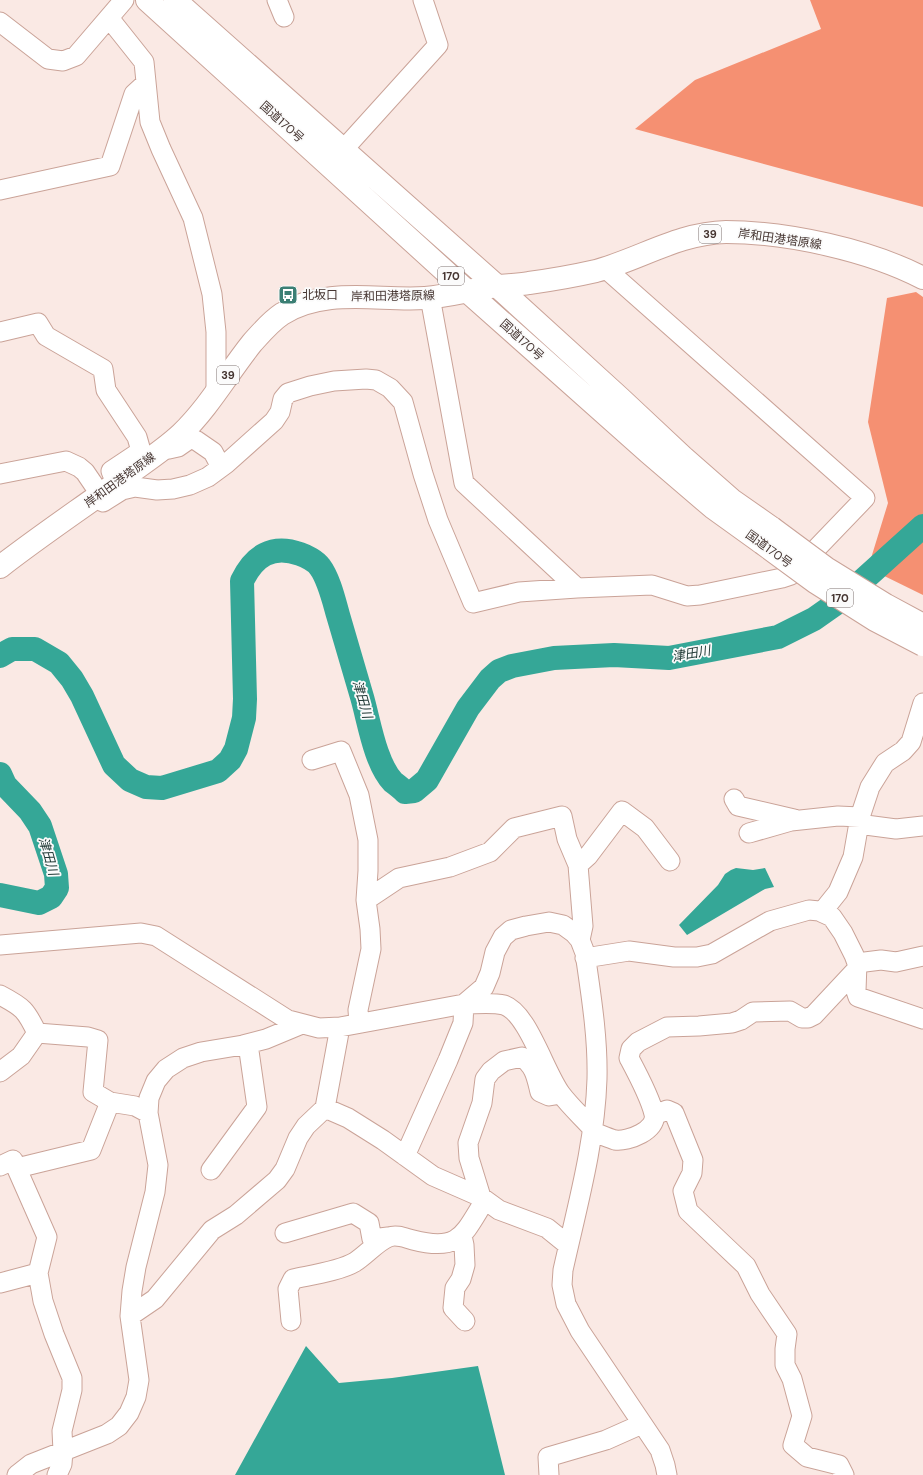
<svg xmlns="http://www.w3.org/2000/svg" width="923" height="1475" viewBox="0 0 923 1475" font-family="'DM Sans','Noto Sans JP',sans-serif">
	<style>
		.forest { fill: #f59072 }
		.water { fill: #35a797 }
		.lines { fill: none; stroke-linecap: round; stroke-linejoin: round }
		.river { stroke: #35a797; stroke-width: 24 }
		.minor-casing { stroke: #caa398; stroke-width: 21 }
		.major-casing { stroke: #caa398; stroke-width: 24 }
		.highway-casing { stroke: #caa398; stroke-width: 24 }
		.minor { stroke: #fff; stroke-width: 19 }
		.major { stroke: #fff; stroke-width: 22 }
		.highway { stroke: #fff; stroke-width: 22 }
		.highway-bridge-casing { stroke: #caa398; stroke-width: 24; stroke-linecap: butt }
		.highway-bridge { stroke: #fff; stroke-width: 22 }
		.labels { text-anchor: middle; stroke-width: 3.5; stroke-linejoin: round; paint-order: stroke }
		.shield { fill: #fbfbfb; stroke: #7c706e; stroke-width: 1 }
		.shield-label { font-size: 11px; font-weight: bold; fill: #453531 }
		.street-label { font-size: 12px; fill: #453531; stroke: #fbfbfb }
		.poi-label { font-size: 12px; fill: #453531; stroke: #fbfbfb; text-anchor: start }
		.water-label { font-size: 13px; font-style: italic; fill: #223b37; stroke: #fbfbfb }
	</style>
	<rect width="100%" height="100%" fill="#fae9e4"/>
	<path class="forest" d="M810 0H923V207L635 129 695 80 821 29Z
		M916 292 923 297V595L868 568 888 503 868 422 887 298Z"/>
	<path class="water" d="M736 868 753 870 765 868 774 887 765 889 687 935 679 925 718 885 725 874 731 870Z
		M306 1346 339 1383 392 1378 478 1366 505 1475H235Z"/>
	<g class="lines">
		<path class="river" d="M0 656 12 649H35L59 663 72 679 82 696 114 765 130 780 146 787 162 788 218 771 230 760 236 749 244 718 245 699 242 581C254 556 272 544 300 554 306 556 316 561 320 567 329 579 334 601 338 615 346 643 354 670 362 697 369 721 375 763 393 782 397 785 401 788 405 792L414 791 427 780 468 708 490 679 499 671 512 666 554 658 614 655 669 658 778 637 814 619 841 600 923 526
			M0 774 5 785 30 811 40 826 56 874 57 888 51 897 39 903 0 895"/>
		<defs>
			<path id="minor" d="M277 0 284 17
				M109 18 144 62 150 122 161 149 193 218 212 294 216 332V391
				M0 22 48 59 63 61 76 56 124 0
				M343 150 438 45 423 0
				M0 190 110 166 134 94 146 83
				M430 297 464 483 577 588
				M0 332 38 323 46 336 103 369 106 390 137 437 141 451 111 471 116 483
				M169 449 178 447 191 438 197 441 213 452 221 467
				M0 474 66 461 79 467 85 472 100 494
				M103 502 122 490 135 487 157 490 173 489 190 485 208 477 227 463 274 421 280 412 283 399 288 393 310 386 334 381 366 379 376 380 390 388 403 402 423 474 438 520 473 603 519 592 577 588 652 585 687 596 700 595 782 578 791 575 865 498 605 268
				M312 760 341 751 359 795 368 840V871L366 900 370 929 371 949 358 1010 359 1023
				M734 799 738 806 794 819
				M858 824 896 829 923 826
				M749 833 791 821 838 816 860 817
				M578 865 588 856 622 811 645 828 670 861
				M366 900 399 878 450 867 490 852 514 828 562 816 567 839 578 865 583 926 580 940
				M822 912 838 892 853 857 860 817 870 787 885 763 903 751 911 742 923 703
				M0 945 141 933 156 936 288 1020 319 1028 340 1027 464 1004 484 987 490 973 495 952 503 937 511 930 526 926 549 922 563 925 574 933 580 940 585 953C591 995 598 1037 597 1079 595 1144 577 1207 563 1270L562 1285 566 1304 580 1331 660 1450 665 1465 667 1475
				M585 958 629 951 674 957H697L712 954 770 921 809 910 819 911 832 917 843 933 854 955 857 963 856 991 858 997 923 1019
				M857 963 881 960 896 962 923 956
				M0 995C23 1007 26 1010 37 1033L88 1037 98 1040 93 1092 110 1102 135 1106 148 1113
				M0 1072 21 1056 37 1033
				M325 1108 348 1118 383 1140 433 1176 481 1197 499 1210 547 1228 568 1245
				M655 1115 667 1110 674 1113 693 1160 692 1173 683 1191 688 1211 746 1266 760 1294 787 1334 785 1349V1365L792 1379 802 1416 793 1445 807 1457 839 1465 844 1475
				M592 1132C600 1134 608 1138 615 1140 628 1142 658 1130 654 1114 650 1097 637 1073 629 1058L631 1049 638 1042 667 1027 699 1026 732 1023 741 1020 753 1012 790 1011 802 1018H808L814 1015 857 969
				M405 1156 448 1060 463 1023 464 1004C476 1004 492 1002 504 1005 528 1013 545 1073 561 1094 570 1106 582 1117 592 1128
				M0 1166 13 1160 47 1237 38 1273 43 1301 54 1334 72 1378V1390L62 1431 63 1451 62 1464 57 1475
				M17 1168 91 1150 110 1102
				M211 1170 257 1107 248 1044
				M481 1197 469 1158 468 1143 482 1103 485 1079 491 1071 504 1061 522 1057C535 1067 536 1076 540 1092L549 1096 561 1094
				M285 1233 353 1213 369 1223 372 1239 388 1237
				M462 1236 464 1245 465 1265 461 1279 455 1288 453 1308 465 1321
				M0 1283 38 1273
				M130 1316 155 1299 212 1230 236 1215 277 1180 285 1169 298 1138 306 1126 325 1108 340 1027
				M291 1321 288 1289 293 1279C311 1275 340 1271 355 1262 366 1255 378 1241 389 1237 397 1234 405 1238 413 1240 460 1252 463 1235 485 1200
				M17 1475 31 1464 107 1434 119 1426 129 1413 136 1397 139 1380 130 1316 132 1291 136 1267 155 1192 158 1165 148 1113 149 1098 156 1081 166 1069 183 1058 201 1052 243 1045 266 1039 302 1024
				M549 1475 548 1457 606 1440 642 1424"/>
			<path id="major" d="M0 567C41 535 85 506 127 475 145 462 165 449 181 434 209 407 228 373 252 343 261 333 270 322 282 314 326 287 377 301 425 298 450 296 473 289 498 286 508 285 519 285 529 283 551 280 574 276 596 271 640 259 679 233 726 232 787 232 869 250 923 278"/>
			<path id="highway" d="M147 0 468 292 649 453 712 507 762 543
				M175 0 497 286 620 398 683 457 732 500 772 528"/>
		</defs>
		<use href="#minor" class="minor-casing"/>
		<use href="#major" class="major-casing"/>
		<use href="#highway" class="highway-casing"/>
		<use href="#minor" class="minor"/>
		<use href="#major" class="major"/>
		<use href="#highway" class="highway"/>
		<defs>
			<path id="highway-bridge" d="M772 528 826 568 886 605 923 625
				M762 543 815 582 875 620 923 645"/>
		</defs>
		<use href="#highway-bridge" class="highway-bridge-casing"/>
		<use href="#highway-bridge" class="highway-bridge"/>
	</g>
	<defs>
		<symbol id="bus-square" viewBox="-11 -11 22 22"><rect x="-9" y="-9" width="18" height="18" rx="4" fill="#3b7f74" stroke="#fbfbfb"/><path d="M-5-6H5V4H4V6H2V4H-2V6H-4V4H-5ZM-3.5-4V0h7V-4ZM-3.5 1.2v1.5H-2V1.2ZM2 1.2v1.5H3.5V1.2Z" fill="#fff"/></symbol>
	</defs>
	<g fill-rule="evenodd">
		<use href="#bus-square" x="277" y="284" width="22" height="22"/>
	</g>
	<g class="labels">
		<g class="shield">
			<rect x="699" y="225" width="22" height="18" rx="3"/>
			<rect x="438" y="267" width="26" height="18" rx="3"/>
			<rect x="217" y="366" width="22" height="18" rx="3"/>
			<rect x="827" y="589" width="26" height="18" rx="3"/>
		</g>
		<g class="shield-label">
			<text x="710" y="238">39</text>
			<text x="451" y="280">170</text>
			<text x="228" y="379">39</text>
			<text x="840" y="602">170</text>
		</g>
		<g class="street-label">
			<text transform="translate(282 122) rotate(42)" y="4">国道170号</text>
			<text transform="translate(780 239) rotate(8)" y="4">岸和田港塔原線</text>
			<text transform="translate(393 296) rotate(-1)" y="4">岸和田港塔原線</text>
			<text transform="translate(522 340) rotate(42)" y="4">国道170号</text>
			<text transform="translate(120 480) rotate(-36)" y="4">岸和田港塔原線</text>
			<text transform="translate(769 549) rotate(36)" y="4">国道170号</text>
		</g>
		<g class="poi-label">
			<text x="302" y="299">北坂口</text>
		</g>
		<g class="water-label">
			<text transform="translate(691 653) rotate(-10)" y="5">津田川</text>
			<text transform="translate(363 699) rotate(74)" y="5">津田川</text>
			<text transform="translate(49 856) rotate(74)" y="5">津田川</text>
		</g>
	</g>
</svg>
